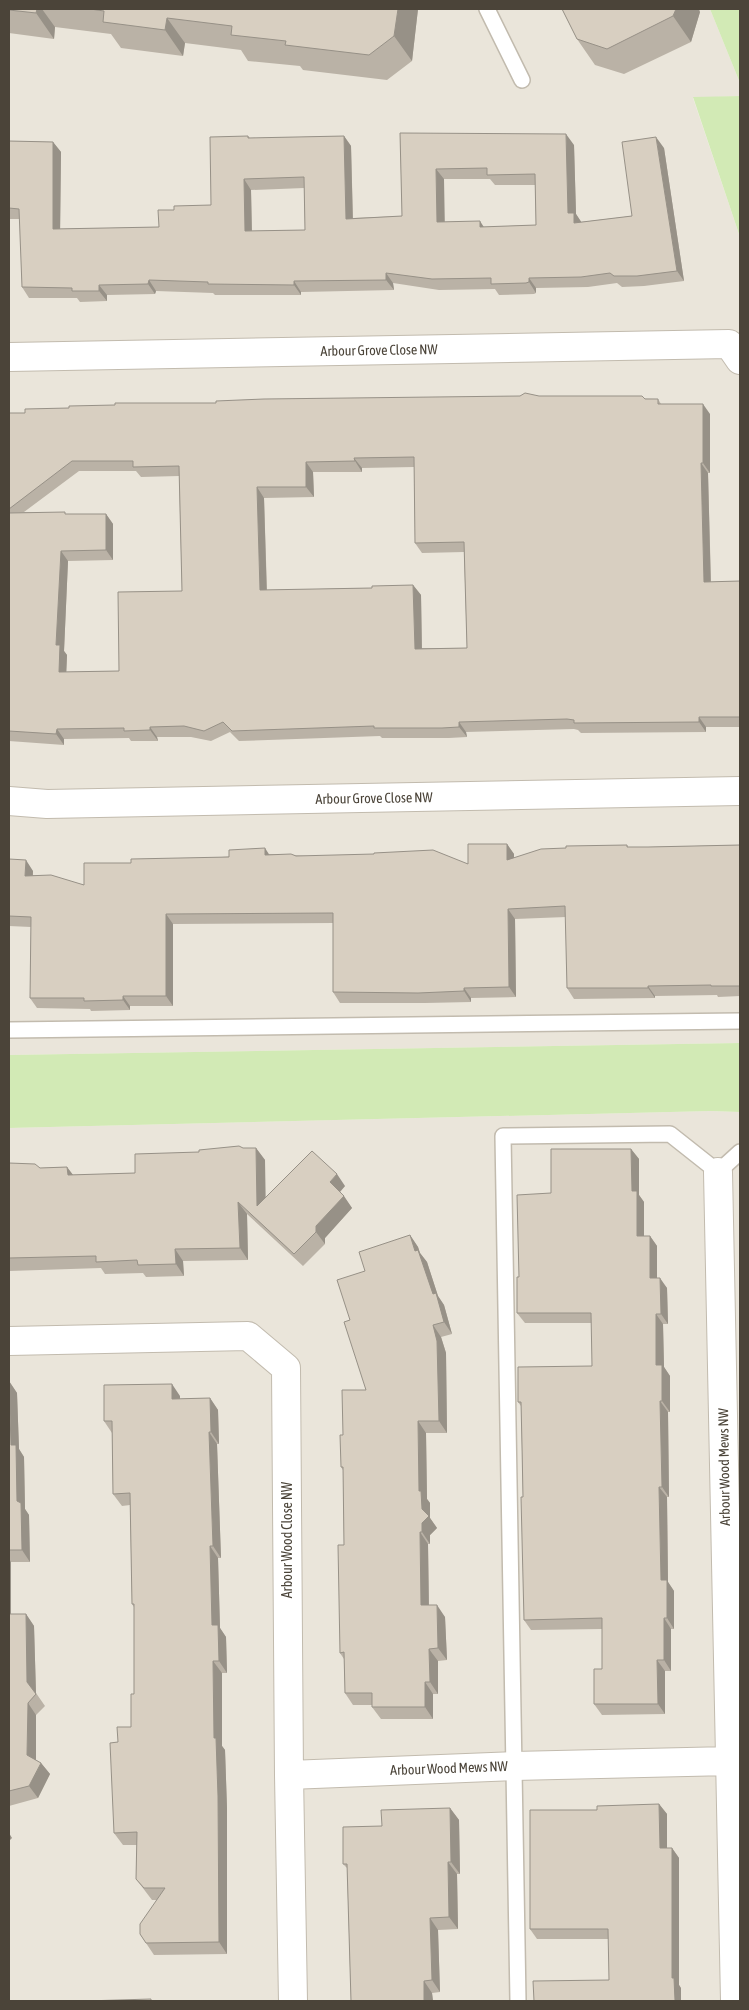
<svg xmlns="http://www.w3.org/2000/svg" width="749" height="2010" viewBox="0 0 749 2010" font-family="'Asap Condensed',sans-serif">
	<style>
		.residential { fill: #eae5da }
		.green { fill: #d2eab5 }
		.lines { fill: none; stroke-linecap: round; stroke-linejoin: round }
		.lane-casing { stroke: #c2bbae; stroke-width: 18 }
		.street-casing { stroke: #c2bbae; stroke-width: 30 }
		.lane { stroke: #fff; stroke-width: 15 }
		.street { stroke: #fff; stroke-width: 28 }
		.wall { fill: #bab2a6; fill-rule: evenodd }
		.shaded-wall { fill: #979187 }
		.building { fill: #d8cfc1; stroke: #979187; fill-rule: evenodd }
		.labels { text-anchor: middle; stroke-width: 4; stroke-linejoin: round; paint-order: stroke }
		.street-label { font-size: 14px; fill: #4b4439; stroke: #fff }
	</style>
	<rect width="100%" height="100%" fill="#f6f3ec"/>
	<path class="residential" d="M9 9H710L740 83V96L693 98 740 237V1043L9 1055Z
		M711 1111 740 1112V2001H9V1128Z"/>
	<path class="green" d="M710 9H740V83Z
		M740 96V237L693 97Z
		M740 1043V1112L711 1111 9 1128V1055Z"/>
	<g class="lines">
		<defs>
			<path id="lane" d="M487 9 522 80
				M9 1030 740 1021
				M518 2001 503 1136 670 1134 718 1172 740 1152"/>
			<path id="street" d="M9 357 729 344 740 360
				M9 801 47 804 740 791
				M718 1172 735 2001
				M9 1341 248 1336 286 1368 289 1775 293 2001
				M289 1775 514 1766 730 1761"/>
		</defs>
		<use href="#lane" class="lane-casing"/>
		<use href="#street" class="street-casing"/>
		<use href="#lane" class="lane"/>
		<use href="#street" class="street"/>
	</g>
	<path class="wall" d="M9 9H418L412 61 387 80 303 70 300 66 248 61 241 50 185 43 183 56 121 48 111 34 55 27 54 39 9 33Z
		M562 9 700 12 691 42 624 74 595 65 577 39Z
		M400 133 574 145 576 214 581 222 632 216 664 148 684 281 644 286 622 287 617 283 588 287 536 288V293L534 294 499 295 495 289 439 290 393 283 394 290 301 292V295H215L213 293 156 291 155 294 107 295V301L80 302 77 298H29L22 287 20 219H9V141L53 142 61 152 60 229 159 227 174 210 211 205 248 136 250 138 344 136 351 146 353 218 402 216ZM444 179H490L495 185H535L536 225 484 227 444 222ZM304 188 305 230 252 231 251 190Z
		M539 396 658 399 661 404 710 414V473H708L711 582 740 581V727H706V732L581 733 578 730 574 729 466 732 467 737 449 738H382L380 736 239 741 230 732 211 741 191 737H157L158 741H131L129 738 64 739V745L9 741V413H25L69 408 216 403ZM414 467 415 543 422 553 464 552 467 648H422L421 595 413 585 372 588 267 590 264 498 314 497 313 472H362V468ZM79 471H136L141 477 179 476 182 591 119 671 66 672 67 655 64 651 68 561 113 560V524L106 514H67L24 512Z
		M507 844 514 854V858L566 848 627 845 628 847H648L740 845V996L718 997 717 995 655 996V998L574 999 567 988 566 917 515 919 516 997 471 998V1002L425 1003H340L333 992V923L173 924V1006H130V1010L91 1011 90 1009 37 1008 30 998 31 927 9 926V859L33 871V875L84 885 131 863 269 854 468 864Z
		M243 1148H256L265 1160V1198L345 1186 340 1192 352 1208 325 1238V1244L303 1266 247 1214 248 1260 183 1261 184 1276 146 1277 143 1273 105 1274 101 1268 9 1271V1163L40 1168 67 1167 73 1175 135 1173 199 1152Z
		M631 1149 639 1159V1195L644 1202V1236H650L657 1246V1278L667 1288 668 1324H663L664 1367 670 1376V1412H668L669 1497H667L668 1582 674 1591V1629H671V1671H665V1714L602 1715 594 1704 602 1669V1629L531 1630 524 1620 523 1497 521 1406 518 1402 592 1366V1323H525L517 1313 519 1277 551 1193Z
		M410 1235 418 1247 420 1253 427 1262 438 1296 444 1305 452 1334 441 1337 446 1353 447 1433H426L427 1499 430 1503V1518L437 1528 430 1535V1544H428L429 1605 445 1617 447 1660 438 1661V1694H433V1719H381L372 1707V1705H353L345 1693 344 1659 340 1653 344 1545 343 1470 341 1467 343 1435 366 1390 350 1320 365 1271Z
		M9 1381 17 1393 19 1449 24 1457 25 1509 29 1515 30 1562H11V1614H26L34 1626 36 1693 45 1706 36 1715V1760L41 1763 50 1774 38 1798 9 1806Z
		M180 1396V1399L210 1398 218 1410 219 1444H217L221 1558H218L220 1628 226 1637 227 1673H222V1746L225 1750 227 1808V1954L154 1955 140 1934 157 1900H152L136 1879 137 1845H123L114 1833 118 1742 131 1727 134 1694V1607L132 1604 130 1505 122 1506 113 1494 112 1433 104 1421Z
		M659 1804 667 1814V1848H672L679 1858V1985L681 1988 608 1939H537L530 1929 597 1810Z
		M450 1808 459 1820 460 1874H457L458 1929 438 1930 440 1992 432 1993 433 2001H351L347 1868 343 1864 382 1826Z"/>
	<path class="shaded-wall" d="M37 9H42L55 27 54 39 36 13Z
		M398 9H418L412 61 394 36Z
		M676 9H699L700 12 691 42 673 16Z
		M167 18 185 43 183 56 165 30Z
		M566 134 574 145 576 214 582 223V234L568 213Z
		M344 136 351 146 353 229 346 219Z
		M656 137 664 148 684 281 677 271Z
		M53 142 61 152 60 240 53 229Z
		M436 169 444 179 445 233 437 222Z
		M244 179 251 190 252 241 245 231Z
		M480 221 487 232 480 227Z
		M386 273 393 283 394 290 386 280Z
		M529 278 536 288V293L529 282Z
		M149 280 156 291 155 294 148 284Z
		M294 281 301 292V295L294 285Z
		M99 285 107 295V301L99 291Z
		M703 404 710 414V473L703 463Z
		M354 458 362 468V472L355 461Z
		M306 462 313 472 314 497 306 487Z
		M701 463 708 473 711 592 704 582Z
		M257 487 264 498 267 601 260 590Z
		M106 514 113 524V560L106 550Z
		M61 551 68 561 64 651 67 655 66 682 59 672 56 645Z
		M413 585 421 595 422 659 415 649Z
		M699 717 706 727V732L699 722Z
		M459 722 466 732 467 737 459 727Z
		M150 727 157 737 158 741 150 730Z
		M57 729 64 739V745L56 734Z
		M507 844 514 854V870L507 860Z
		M265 848 272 859 265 855Z
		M26 860 33 871 32 886 25 876Z
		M508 909 515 919 516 997 509 987Z
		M166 914 173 924V1006L166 996Z
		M648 986 655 996V998L648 988Z
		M464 988 471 998V1002L464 991Z
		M123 996 130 1006V1010L123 1000Z
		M256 1148 265 1160 266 1218 257 1206Z
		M631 1149 639 1159V1195L644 1202V1246L637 1236 632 1191Z
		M67 1167 76 1179 68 1175Z
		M337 1174 345 1186 338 1194 330 1182Z
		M344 1196 352 1208 325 1238V1244L316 1232V1226Z
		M238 1202 247 1214 248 1260 240 1248Z
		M410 1235 418 1247 420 1253 427 1262 438 1296 444 1305 452 1334 444 1322 415 1251Z
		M650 1236 657 1246V1288L650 1278Z
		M175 1249 183 1261 184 1276 176 1264Z
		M660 1278 667 1288 668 1324 661 1314Z
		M656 1314 663 1324 664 1367 670 1376V1412L662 1401 656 1365Z
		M433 1325 441 1337 446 1353 447 1433 439 1421Z
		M9 1381 17 1393 19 1449 24 1457 25 1509 29 1515 30 1562 22 1550 11 1445Z
		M172 1384 180 1396V1411L172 1399Z
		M210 1398 218 1410 219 1444 211 1432Z
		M660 1401 668 1412 669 1497 662 1487Z
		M418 1421 426 1433 427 1499 430 1503V1518L437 1528 430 1535V1544L422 1532V1509L419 1491Z
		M209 1432 217 1444 221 1558 213 1546Z
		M659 1487 667 1497 668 1582 674 1591V1629L667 1618 661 1580Z
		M420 1532 428 1544 429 1617 421 1605Z
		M210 1546 218 1558 220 1628 226 1637 227 1673 219 1661 212 1625Z
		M9 1559 11 1562V1626L9 1623Z
		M437 1605 445 1617 447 1660 438 1648Z
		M26 1614 34 1626 36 1694 27 1682Z
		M664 1618 671 1629V1671L664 1660Z
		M429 1649 438 1661V1694L430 1682Z
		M657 1660 665 1671V1714L658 1704Z
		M213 1661 222 1673V1746L225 1750 227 1808V1954L219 1942 214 1738Z
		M425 1682 433 1694V1719L425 1707Z
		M28 1703 36 1715V1767L27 1755Z
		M41 1763 50 1774 38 1798 29 1786Z
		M659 1804 667 1814V1858L660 1848Z
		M450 1808 459 1820 460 1874 451 1862Z
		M9 1833 12 1838 9 1841Z
		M672 1848 679 1858V1985L681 1988V2001H675L672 1978Z
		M448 1862 457 1874 458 1929 449 1917Z
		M430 1918 438 1930 440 1992 432 1980Z
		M424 1981 432 1993 433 2001H424Z"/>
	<path class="building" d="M9 9H37L36 13 9 10Z
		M90 9H398L394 36 369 55 285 45 286 41 231 35 232 26 167 18 165 30 103 22 104 11Z
		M562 9H676L673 16 607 49 577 39Z
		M400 133 566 134 568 213H574V223L632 216 622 142 656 137 677 271 637 276H614L610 273 581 277 529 278V282L526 283 491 284V278L432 279 386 273V280L294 281V285L208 284V282L149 280 148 284 99 285V291H72V288L22 287 19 209 9 208V141L53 142V229L159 227 158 210H174V206L211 205 210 137 248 136V138L344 136 346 219 402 216ZM487 168V175L535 174 536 225 480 227V221L437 222 436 169ZM304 177 305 230 245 231 244 179Z
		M525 393 539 396H642L645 399H658V404H703V463H701L704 582 740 581V717H699V722L574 723V720L567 719 459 722V727L442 728H374V726L232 731 223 722 204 731 184 726 150 727V730L124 731V728L57 729 56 734 9 731V513L65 512V514H106V550L61 551 56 645H60L59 672 119 671 118 592 182 591 179 466 133 467V461H72L9 509V413H25V409L69 408V406L115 405V403H216V401L264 399 520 396ZM414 457 415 543 464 542 467 648 415 649 413 585 372 586V588L260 590 257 487H306V462L355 461 354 458Z
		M468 844H507V860L541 849 566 848V846L627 845V847H648L740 845V986H711V985L648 986V988H567L565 906 508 909 509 987 464 988V991L418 993 333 992V913L166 914V996H123V1000L84 1001V998H30L31 917 9 916V859L26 860 25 876 51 875 84 885V863H131V859L229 857V850L265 848V855L291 854 296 856 374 854V853L433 850 468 864Z
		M239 1146 243 1148H256L257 1206 312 1151 337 1174 330 1182 344 1196 316 1226V1232L294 1254 238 1202 240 1248 175 1249 176 1264 138 1265 137 1260 96 1262V1256L9 1258V1163L35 1164 40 1168 67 1167 68 1175 135 1173V1154L199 1152V1150Z
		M551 1149H631L632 1191H637V1236H650V1278H660L661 1314H656V1365H662V1401H660L662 1487H659L661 1580H667V1618H664V1660H657L658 1704H594V1669H602V1618L524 1620 521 1497H523L522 1446 521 1402H518V1367L592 1366 591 1313H517V1277H519L517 1195 551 1193Z
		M410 1235 415 1251 418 1250 433 1294 436 1293 444 1322 433 1325 437 1341 439 1421H418L419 1491H421L422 1509 429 1516 422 1523V1532H420L421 1605H437L438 1648 429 1649 430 1682H425V1707H372V1693H345L344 1652 340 1653 338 1545H344L343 1467H341L340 1435H343L342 1390H366L344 1322 350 1320 337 1280 365 1271 359 1252Z
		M9 1381 11 1445H16L17 1501 21 1503 22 1550H9Z
		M172 1384V1399L210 1398 211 1432H209L213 1546H210L212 1625H218L219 1661H213L214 1738H216L218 1796 219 1942 146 1943 140 1934V1924L165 1888H144L136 1879 137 1832 114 1833 110 1743 118 1742 117 1727H131V1694H134V1604H132L130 1493 113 1494 112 1421H104V1385Z
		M9 1614H26L27 1682 36 1694 28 1703 27 1755 41 1763 29 1786 9 1791Z
		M659 1804 660 1848H672V1978H674L675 2001H534L533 1981 609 1980 608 1929H530V1810H597V1806Z
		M450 1808 451 1862H448L449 1917 430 1918 432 1980 424 1981V2001H351L347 1864H343V1827L382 1826 381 1810Z
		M151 1999V2001H85Z"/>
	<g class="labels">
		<g class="street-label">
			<text transform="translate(379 350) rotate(-1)" y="5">Arbour Grove Close NW</text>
			<text transform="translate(374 798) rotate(-1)" y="5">Arbour Grove Close NW</text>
			<text transform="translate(724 1467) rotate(-91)" y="5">Arbour Wood Mews NW</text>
			<text transform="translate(287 1540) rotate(-90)" y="5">Arbour Wood Close NW</text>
			<text transform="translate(449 1768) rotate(-2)" y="5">Arbour Wood Mews NW</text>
		</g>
	</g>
	<rect width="749" height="2010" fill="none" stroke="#4b4439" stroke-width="20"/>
</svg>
